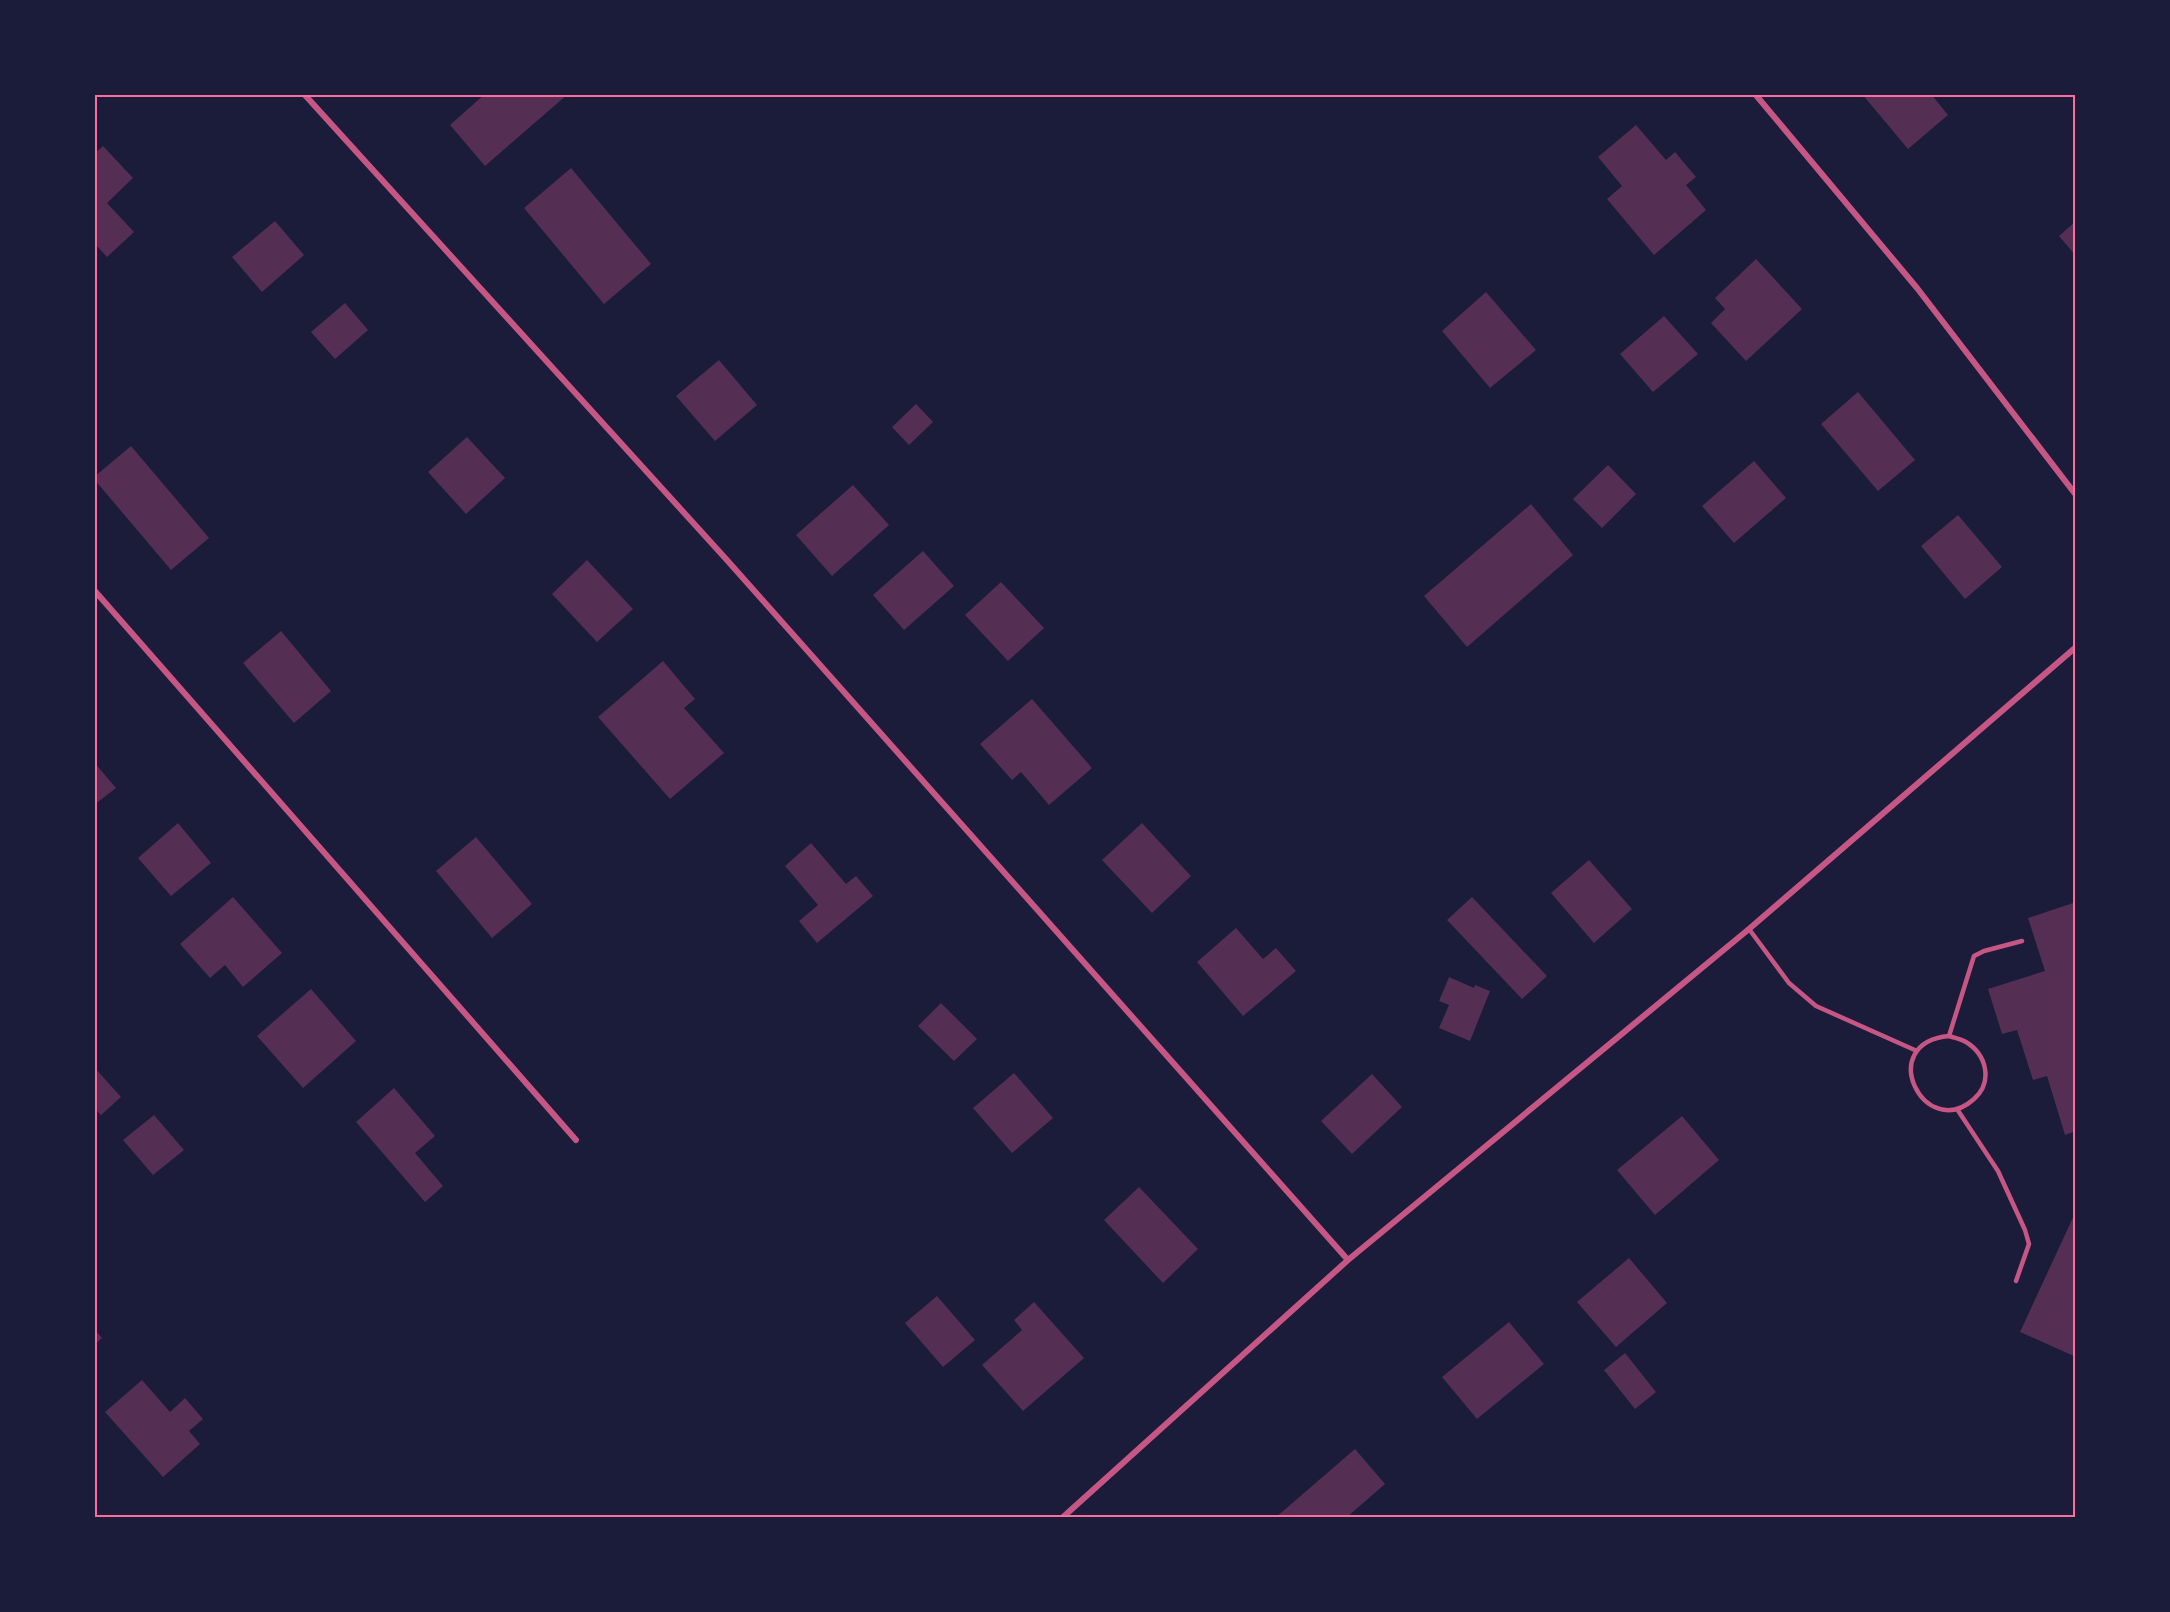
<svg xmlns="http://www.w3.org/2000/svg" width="2170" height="1612" viewBox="0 0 2170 1612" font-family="'Exo 2',sans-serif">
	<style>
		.building { fill: #542f53 }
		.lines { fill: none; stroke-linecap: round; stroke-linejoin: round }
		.service { stroke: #c65784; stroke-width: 4.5 }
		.minor { stroke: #c65784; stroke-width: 6 }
		.neatline { fill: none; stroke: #ff6b9d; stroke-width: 2 }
	</style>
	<rect width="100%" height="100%" fill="#1b1b3a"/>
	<path class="building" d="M485 94H568L485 166 450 125Z
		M1862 94H1931L1948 115 1908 149Z
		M1636 125 1666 160 1675 152 1696 177 1686 185 1706 210 1654 255 1607 199 1622 186 1598 157Z
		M103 146 133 178 107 203 134 232 107 257 94 243V154Z
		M571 168 651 264 604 304 524 208Z
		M275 221 304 255 262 292 232 257Z
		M2076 221V256L2059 236Z
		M1756 259 1802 309 1746 361 1711 323 1725 309 1715 298Z
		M1486 292 1536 350 1490 388 1442 331Z
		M345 303 368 330 335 359 311 332Z
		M1664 316 1698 354 1653 392 1620 354Z
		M719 360 757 405 715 441 676 396Z
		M1858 392 1915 460 1878 491 1821 424Z
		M916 404 933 422 909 445 892 427Z
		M467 437 505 478 466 514 428 472Z
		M131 446 209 538 171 570 94 479V477Z
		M1754 461 1786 498 1734 543 1702 506Z
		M1608 465 1636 494 1602 528 1573 499Z
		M853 485 889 525 832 576 796 535Z
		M1531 504 1573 555 1467 647 1424 596Z
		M1958 515 2002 567 1965 599 1921 546Z
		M923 551 954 586 904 630 873 595Z
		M587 560 633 609 597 642 552 594Z
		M1001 582 1044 628 1008 661 965 615Z
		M281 631 331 691 294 723 243 663Z
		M663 661 695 699 684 708 724 753 670 799 598 717Z
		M1032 699 1092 768 1049 805 1021 772 1012 780 980 744Z
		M94 762 116 788 94 805Z
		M178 823 211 863 171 896 138 858Z
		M1142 823 1191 876 1152 913 1102 860Z
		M476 837 532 904 492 938 436 871Z
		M811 843 846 884 856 876 873 896 817 943 799 921 818 905 785 866Z
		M1589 860 1632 909 1594 943 1551 893Z
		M233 897 282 953 243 987 225 965 210 978 180 944Z
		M1472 897 1547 976 1522 999 1447 920Z
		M2073 903 2076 911V1131L2065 1135 2047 1076 2033 1080 2017 1030 2002 1034 1988 989 2045 971 2028 918Z
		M1236 928 1263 959 1276 948 1296 971 1243 1016 1197 962Z
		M1449 977 1474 988 1475 985 1490 991 1470 1041 1439 1028 1449 1005 1439 1001Z
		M311 989 356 1041 303 1088 257 1036Z
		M941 1003 977 1039 954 1061 918 1026Z
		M94 1067 121 1097 101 1115 94 1108Z
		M1014 1073 1053 1118 1012 1153 973 1108Z
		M1372 1074 1402 1107 1352 1154 1321 1121Z
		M394 1088 435 1136 415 1153 443 1186 425 1202 356 1122Z
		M154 1115 184 1150 153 1175 123 1140Z
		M1682 1116 1719 1160 1655 1215 1617 1170Z
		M1139 1187 1198 1249 1163 1283 1104 1220Z
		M2076 1211V1357L2020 1332Z
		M1629 1258 1667 1303 1616 1347 1577 1302Z
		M937 1296 975 1340 943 1367 905 1323Z
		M1034 1302 1084 1358 1023 1411 982 1365 1022 1330 1014 1320Z
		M1509 1322 1544 1364 1477 1419 1442 1377Z
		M94 1329 102 1338 94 1345Z
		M1625 1353 1656 1392 1635 1409 1604 1370Z
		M142 1380 170 1412 185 1398 203 1419 189 1431 200 1444 163 1477 105 1412Z
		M1355 1449 1385 1484 1346 1518H1275Z"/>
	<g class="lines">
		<path class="service" d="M1749 929 1789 983 1816 1006 1917 1051
			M1949 1036C1955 1038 1961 1039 1966 1042 1987 1055 1993 1082 1974 1099 1925 1143 1874 1043 1949 1036Z
			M1949 1036 1974 956 1984 951 2022 941
			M1957 1109 1998 1171 2025 1230 2029 1244 2016 1281"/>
		<path class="minor" d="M304 94 726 559 1348 1260
			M1755 94 1917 288 2076 495
			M94 590 576 1140
			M1062 1518 1348 1260 1749 929 2076 647"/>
	</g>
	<rect width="2170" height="1612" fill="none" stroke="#1b1b3a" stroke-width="192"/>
	<rect x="96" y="96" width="1978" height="1420" class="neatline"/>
</svg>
